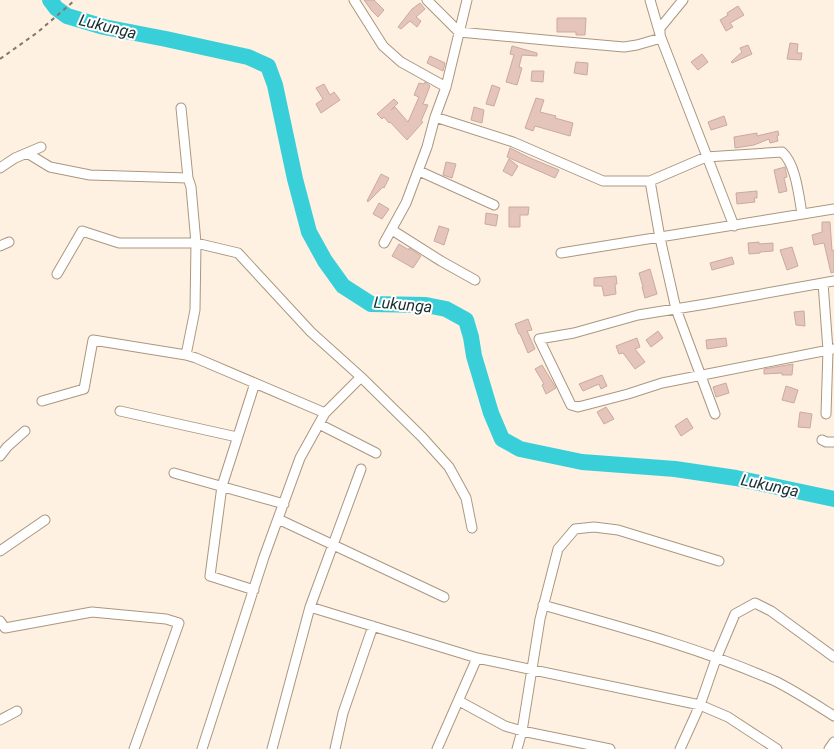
<svg xmlns="http://www.w3.org/2000/svg" width="834" height="749" viewBox="0 0 834 749" font-family="Roboto,sans-serif">
	<style>
		.lines { fill: none; stroke-linecap: round; stroke-linejoin: round }
		.river { stroke: #39cfd9; stroke-width: 16 }
		.building { fill: #e5c4ba; stroke: #caaaa1 }
		.minor-casing { stroke: #ab9780; stroke-width: 11 }
		.path { stroke: #81776c; stroke-width: 2; stroke-dasharray: 4 4; stroke-linecap: butt }
		.minor { stroke: #fff; stroke-width: 9 }
		.labels { text-anchor: middle; stroke-width: 4; stroke-linejoin: round; paint-order: stroke }
		.water-label { font-size: 16px; font-style: italic; fill: #172f31; stroke: #fff }
	</style>
	<rect width="100%" height="100%" fill="#fef1e2"/>
	<g class="lines">
		<path class="river" d="M50 0 56 8 67 16 104 27 166 39 248 57 268 66 275 85 295 179 309 232 325 261 343 286 371 304 426 305 446 309 466 320 471 337 474 356 491 413 502 439 520 449 582 462 675 469 736 478 834 499"/>
	</g>
	<path class="building" d="M364 0H374L384 10 378 17 372 11Z
		M420 3 425 9 416 17 421 21 417 27 410 21 401 29 398 27 412 9Z
		M738 6 744 15 730 23 733 27 726 31 720 20 728 15 727 13Z
		M557 18H586L585 35H576V32H557Z
		M790 43 798 44 797 53H802L801 60 787 59Z
		M748 45 752 54 732 63 731 62 742 52 740 48Z
		M512 46 537 53V56L522 55 519 67 522 68 517 85 506 82 514 55 510 54Z
		M702 54 708 62 698 70 691 62Z
		M430 56 445 63 443 71 427 63Z
		M576 62 588 63 587 75 574 73Z
		M532 71H544L543 82 531 81Z
		M425 82 430 86 423 104 428 105 421 121 423 122 407 140 390 122 389 123 384 117 382 119 377 114 394 99 398 103 391 110 395 107 408 122 419 97 414 95 419 83 424 84Z
		M324 84 330 95 334 92 340 100 321 113 316 104 323 99 316 88Z
		M492 85 500 88 494 106 486 104Z
		M536 98 544 100 540 112 556 116 555 118 573 123 570 136 535 126 533 131 525 128Z
		M474 107 484 110 482 123 471 120Z
		M724 116 727 125 711 130 708 122Z
		M778 131 779 135 777 136 778 141 770 143 769 139 754 145 735 148 734 137 757 133V136Z
		M510 148 530 158 559 170 555 178 507 157Z
		M509 159 518 166 512 176 503 171Z
		M446 162 456 164 452 178 443 175Z
		M785 167 787 177 784 178 787 191 779 193 774 170Z
		M381 174 389 178 384 188 383 187 368 202 367 201Z
		M757 191V198H754L755 202 737 204 736 193Z
		M379 203 389 209 382 219 373 214Z
		M509 207H529L528 215H520V227H509Z
		M486 213 498 215 496 226 485 224Z
		M822 222H830L832 251 834 250V272L831 273 824 243 814 245 812 235 822 232Z
		M439 226 449 229 444 245 434 241Z
		M759 242V244L773 243V251L760 252V253L749 254 748 243Z
		M399 244 409 250V248L421 256 413 268 392 256Z
		M792 247 798 266 787 270 780 250Z
		M732 257 734 264 712 270 710 263Z
		M650 269 657 294 645 298 642 287H643L639 273Z
		M616 276 617 284H615L616 294 604 296 602 286H594V278Z
		M804 311 805 326 796 325 794 312Z
		M528 319 532 330 527 331 535 349 528 353 520 334H519L515 324Z
		M658 331 663 338 651 347 646 340Z
		M637 338 640 347 635 349 645 362 635 369 623 353 619 354 616 346Z
		M726 338 727 346 707 349 706 340Z
		M793 364 792 375H782V373L764 374V369Z
		M542 365 556 388 546 394 542 385 544 384 535 369Z
		M602 375 607 386 601 389 599 384 583 391 579 384Z
		M726 383 729 393 716 397 713 387Z
		M786 386 798 390 794 403 782 400Z
		M606 407 614 419 604 424 597 412Z
		M800 412 812 414 810 428 798 427Z
		M687 418 693 428 681 436 675 426Z"/>
	<g class="lines">
		<defs>
			<path id="minor" d="M354 0 383 46 401 62 446 87
				M427 0 459 32 556 41 624 47 637 45 661 38
				M650 0 661 38 734 226
				M660 35V28L683 0
				M181 108 188 178 191 187 196 243 195 310 186 355
				M435 117 513 142 603 181H650L706 157 782 152C796 164 799 197 802 214
				M27 153 50 167 90 175 188 178
				M0 168 15 158 41 147
				M419 171 494 205
				M650 181 660 238 676 309 715 414
				M392 230 441 261 475 280
				M384 243 406 203 427 147 435 117 446 87 467 0
				M0 246 9 242
				M561 253 834 209
				M57 274 82 231 119 243H196L238 253 311 332 361 377 422 437 449 467 466 498 472 528
				M834 281 706 304 638 315 574 333 539 339 571 405 578 407 628 394 662 383 834 349
				M823 283 828 350 826 414
				M42 401 84 389 93 340 186 355 196 358 325 413
				M120 411 237 437
				M319 424 376 453
				M822 440 826 442H834
				M0 456 7 447 25 431
				M174 473 284 504
				M278 519 444 597
				M0 551 45 520
				M254 590 210 576 222 486 255 383
				M543 605C621 627 700 648 775 681 795 691 815 704 834 716
				M310 607 477 658 700 705 728 717 777 749
				M0 621 5 628 92 612 166 619 179 623 134 749
				M459 701 505 726 522 731 610 749
				M0 720 17 711
				M202 749 264 557 300 458 325 413 361 377
				M272 749 310 607 361 469
				M335 749 343 713 373 626
				M437 749 477 658
				M517 749 522 731 540 619 558 549 575 529 594 527 618 530 719 561
				M680 749 700 705 716 659 735 614 755 603 771 611 834 657
				M829 749 834 742"/>
		</defs>
		<use href="#minor" class="minor-casing"/>
		<path class="path" d="M0 59 38 32 75 0"/>
		<use href="#minor" class="minor"/>
	</g>
	<g class="labels">
		<g class="water-label">
			<text transform="translate(108 26) rotate(14)" y="6">Lukunga</text>
			<text transform="translate(403 304) rotate(5)" y="6">Lukunga</text>
			<text transform="translate(770 485) rotate(12)" y="6">Lukunga</text>
		</g>
	</g>
</svg>
